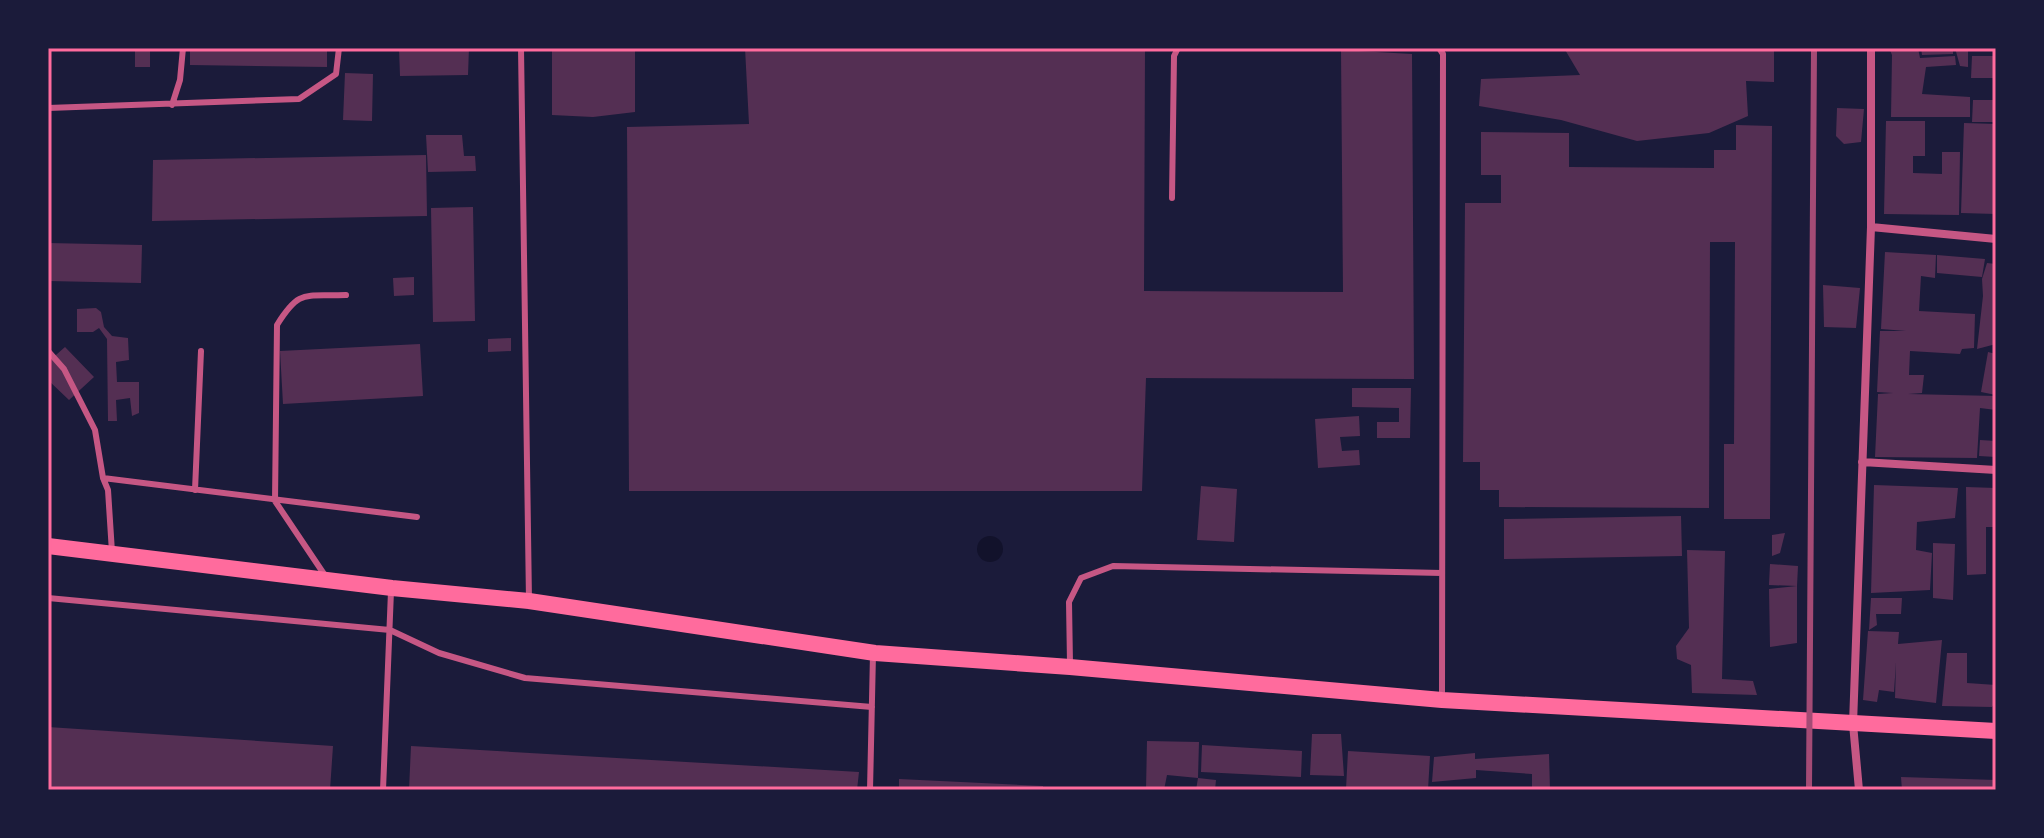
<svg xmlns="http://www.w3.org/2000/svg" width="2044" height="838" viewBox="0 0 2044 838" font-family="'Golos Text',sans-serif">
	<style>
		.water { fill: #12122b }
		.building { fill: #542f53 }
		.lines { fill: none; stroke-linecap: round; stroke-linejoin: round }
		.service { stroke: #c65784; stroke-width: 6 }
		.minor { stroke: #c65784; stroke-width: 8 }
		.secondary { stroke: #ff6b9d; stroke-width: 16 }
		.rail { stroke: #a44b75; stroke-width: 6 }
		.neatline { fill: none; stroke: #ff6b9d; stroke-width: 3 }
	</style>
	<rect width="100%" height="100%" fill="#1b1b3a"/>
	<path class="water" d="M977 549a13 13 0 1 1 26 0a13 13 0 1 1-26 0Z"/>
	<path class="building" d="M135 48H150V67H135Z
		M190 48H327V67L190 65Z
		M399 48H469L468 75 400 76Z
		M552 48H635V112L593 117 552 115Z
		M745 48H1145L1144 291 1343 292 1341 50 1412 54 1414 379 1146 378 1142 491H629L627 127 749 124Z
		M1564 48H1774V82L1746 81 1748 116 1709 133 1637 141 1561 120 1479 106 1481 79 1580 75Z
		M1889 48H1918L1920 58 1955 56 1956 65 1926 67 1922 94 1970 97V117H1891L1892 55Z
		M1921 48H1953V54L1922 55Z
		M1955 48H1996V51H1968V67L1960 66Z
		M1972 56H1996V78H1971Z
		M345 73 373 74 372 121 343 120Z
		M1973 100H1996V122H1972Z
		M1837 108 1864 109 1861 142 1844 144 1836 136Z
		M1886 121H1925V156H1913V173L1942 174V152H1960L1959 215 1884 214Z
		M1964 123 1996 124V214L1961 213Z
		M1736 125 1772 126 1770 519H1724V444H1734L1735 242H1710L1709 508 1499 507V490H1480V462H1463L1465 203H1501V175H1481V132L1569 133V167L1714 168V150H1736Z
		M426 135H462L464 156H475L476 171 428 172Z
		M426 155 427 216 152 221 153 160Z
		M473 207 475 321 433 322 431 208Z
		M48 243 142 245 141 283 48 281Z
		M1885 252 1936 255 1935 278 1921 276 1919 311 1975 314 1974 348 1962 349 1960 354 1910 351 1909 375H1924L1922 393 1908 394 1996 396V410L1980 408 1977 458 1875 457 1878 394 1893 393 1877 392 1880 331H1906L1881 329Z
		M1937 255 1985 259 1982 277 1937 273Z
		M1987 263 1996 264V344L1977 349 1983 296 1982 279Z
		M414 277V295L394 296 393 278Z
		M1823 285 1860 288 1856 328 1824 327Z
		M96 308 101 312 104 327 112 336 128 338 129 360 116 362 117 382H139V413L132 416 130 398 116 400 117 421H108L107 339 99 328 93 332H77V309Z
		M511 338V351L488 352V339Z
		M420 344 423 396 283 404 280 351Z
		M65 347 94 377 69 400 48 380V362Z
		M1988 352 1996 354V395L1981 392Z
		M1352 388H1411L1410 438H1377V422H1399V408L1352 407Z
		M1359 416 1360 436 1340 437 1342 451 1359 450 1360 465 1318 468 1315 419Z
		M1980 440 1996 441V457L1979 456Z
		M1874 485 1958 488 1955 518 1917 522 1916 550 1932 553 1930 590 1871 593Z
		M1201 486 1237 489 1234 542 1197 540Z
		M1966 487 1996 488V527H1986V574L1967 575Z
		M1681 516 1682 556 1504 559V519Z
		M1785 533 1780 553 1772 556V535Z
		M1933 543 1955 544 1953 600 1933 598Z
		M1687 550 1725 551 1722 679 1753 681 1757 695 1692 693 1691 665 1677 659 1676 646 1689 628Z
		M1770 564 1798 566 1797 586 1769 585Z
		M1797 586V643L1770 647 1769 589Z
		M1871 598H1902L1901 614H1876L1877 625 1869 630Z
		M1868 631 1899 632 1898 644 1942 640 1936 703 1895 698 1896 662 1894 692 1879 690 1877 702 1863 700Z
		M1947 653H1967V683L1996 685V701L1992 707 1942 706Z
		M48 727 333 746 330 790H48Z
		M1312 734H1341L1344 776 1310 775Z
		M1147 741 1199 742 1198 778 1167 775 1164 790H1146Z
		M1202 745 1302 751 1301 777 1201 772Z
		M411 746 859 772 857 790H409Z
		M1348 751 1430 756 1428 790 1346 789Z
		M1475 753V759L1549 754 1550 790H1532V774L1476 770V778L1432 782 1434 757Z
		M1901 777 1996 780V790H1902Z
		M1198 778 1216 780 1215 790H1196Z
		M899 779 1043 786V790H899Z"/>
	<g class="lines">
		<path class="service" d="M521 48 529 601
			M1439 48 1443 54 1442 696
			M172 105 180 80 183 48
			M48 108 299 99 336 74 339 48
			M1172 198 1174 56 1178 48
			M48 351 64 369 95 430 103 478 108 490 112 552
			M103 478 417 517
			M195 490 201 351
			M326 577 275 501 277 325C300 288 305 297 346 295
			M48 598 390 630 439 653 525 678 872 707
			M1070 664 1069 602 1081 578 1113 566 1442 573
			M383 790 391 591
			M870 790 873 654"/>
		<path class="minor" d="M1871 227 1996 239
			M1862 462 1996 470
			M1859 790 1853 724 1871 227V48"/>
		<path class="secondary" d="M48 546 392 588 529 601 875 653 1070 667 1442 700 1996 731"/>
		<path class="rail" d="M1809 790 1814 48"/>
	</g>
	<rect width="2044" height="838" fill="none" stroke="#1b1b3a" stroke-width="100"/>
	<rect x="50" y="50" width="1944" height="738" class="neatline"/>
</svg>
